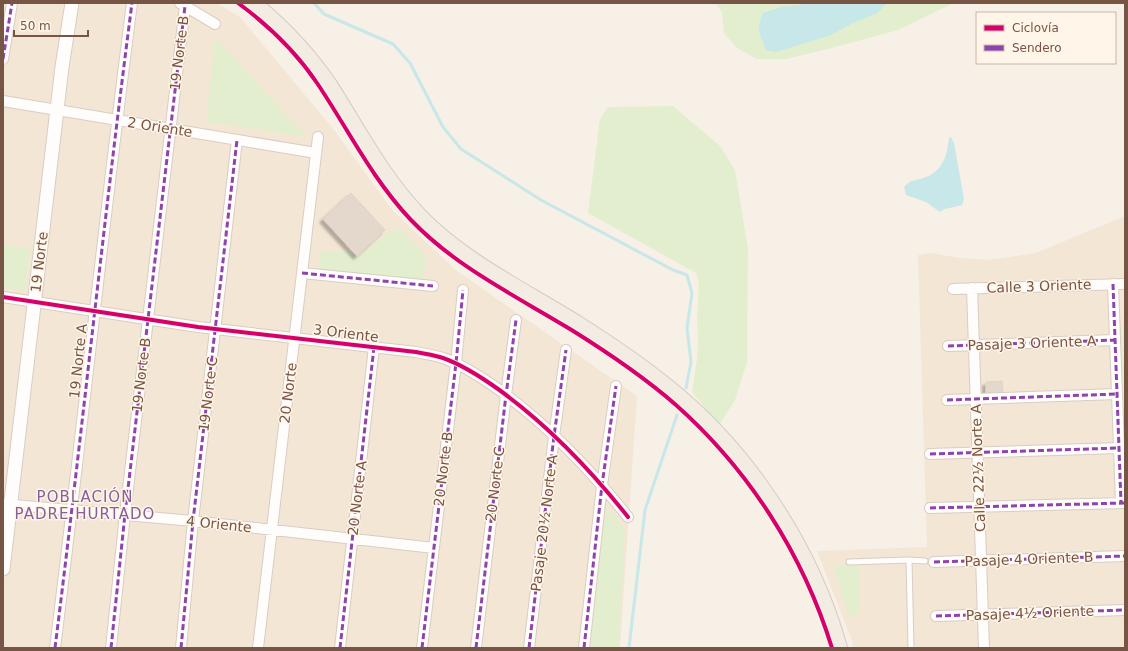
<svg xmlns="http://www.w3.org/2000/svg" width="1128" height="651" viewBox="0 0 1128 651" font-family="'DejaVu Sans',sans-serif">
	<style>
		.residential { fill: #f4e6d5 }
		.green { fill: #e3eecf }
		.water { fill: #c7e7e8 }
		.lines { fill: none; stroke-linecap: round; stroke-linejoin: round }
		.stream { stroke: #c7e7e8; stroke-width: 3 }
		.building { fill: #e4d8cd; stroke: #e0d2c8; filter: url(#shadow) }
		.service-casing { stroke: #d8cdc5; stroke-width: 7 }
		.minor-casing { stroke: #d8cdc5; stroke-width: 12 }
		.tertiary-casing { stroke: #d8cdc5; stroke-width: 15 }
		.primary-casing { stroke: #d6cac3; stroke-width: 18 }
		.service { stroke: #fefdfb; stroke-width: 5 }
		.minor { stroke: #fefdfb; stroke-width: 10 }
		.tertiary { stroke: #fefdfb; stroke-width: 13 }
		.primary { stroke: #f2ece3; stroke-width: 16 }
		.quiet { stroke: #8e44ad; stroke-width: 3; stroke-dasharray: 6 3; stroke-linecap: butt }
		.cycleway-casing { stroke: #fff5e8; stroke-width: 6 }
		.cycleway { stroke: #d6006c; stroke-width: 4 }
		.labels { text-anchor: middle; stroke-width: 3; stroke-linejoin: round; paint-order: stroke }
		.street-label { font-size: 14px; fill: #775545; stroke: #fff5e8 }
		.neighbourhood-label { font-size: 15px; letter-spacing: 1px; fill: #865f9b; stroke: #fff5e8 }
	</style>
	<defs>
		<filter id="shadow"><feDropShadow dx="-3.5" dy="3.5" stdDeviation="1" flood-color="#0004"/></filter>
	</defs>
	<rect width="100%" height="100%" fill="#f7f0e6"/>
	<path class="residential" d="M3 3H216L240 17 335 131 392 210 457 271 637 396 620 648H3Z
		M1125 216V648H854L852 641 817 551 927 547 918 255 931 253 960 258 989 260 1036 253Z"/>
	<path class="green" d="M715 3H954L898 30 828 49 786 59H757L737 48 724 33 722 12Z
		M215 37 306 136 206 122Z
		M673 106 720 146 735 170 748 249 747 362 735 400 719 425 692 392 697 359 698 341 697 319 699 284 696 273 588 213 600 119 608 107Z
		M395 229 402 230 426 256 422 284 318 270 320 251 348 252 357 258 381 238Z
		M3 245 30 249 26 289 24 291 3 288Z
		M1120 327H1125V472Z
		M605 505 625 528 619 648H590Z
		M833 565 859 566V614L848 615Z"/>
	<path class="water" d="M815 3H887L876 14 853 23 829 36 805 43 776 52 766 50C760 34 755 30 763 13L781 7Z
		M951 137 954 143 964 199 962 205 945 209 940 212 926 202 906 195 904 187C913 178 912 182 923 178 943 172 947 156 949 138Z"/>
	<g class="lines">
		<path class="stream" d="M314 3 324 14 393 44 410 63 443 127 461 149 541 200 673 270 687 275 692 293 687 328 691 362 686 388
			M629 648 645 510 677 415"/>
	</g>
	<path class="building" d="M351 193 385 230 357 256 323 219Z
		M1002 381 1003 392 986 393V382Z"/>
	<g class="lines">
		<defs>
			<path id="service" d="M909 560 911 648
				M849 562 909 560 925 561"/>
			<path id="minor" d="M180 3 215 24
				M3 59 12 3
				M3 101 316 153
				M302 273 433 286
				M1113 284 1121 503
				M972 288 984 648
				M953 289 1125 284
				M3 297 198 327 416 352C425 354 434 355 443 358 463 365 481 377 498 389 548 425 590 469 628 517
				M948 346 1115 340
				M947 400 1117 394
				M930 454 1119 448
				M3 504 193 521 434 548
				M930 508 1125 503
				M934 562 1125 556
				M936 616 1125 610
				M55 648C82 433 104 218 132 3
				M111 648 125 514 185 6
				M181 648 193 521 237 140
				M258 648 318 137
				M340 648 374 347
				M422 648 456 363 463 290
				M476 648 506 395 516 320
				M529 648 554 436 566 350
				M584 648 602 485 616 386"/>
			<path id="tertiary" d="M3 569 62 67 72 3"/>
			<path id="primary" d="M253 3C282 27 308 54 329 85 358 130 382 178 420 217 465 263 525 291 579 325 609 344 639 364 667 387 748 452 811 548 839 648"/>
		</defs>
		<use href="#service" class="service-casing"/>
		<use href="#minor" class="minor-casing"/>
		<use href="#tertiary" class="tertiary-casing"/>
		<use href="#primary" class="primary-casing"/>
		<use href="#service" class="service"/>
		<use href="#minor" class="minor"/>
		<use href="#tertiary" class="tertiary"/>
		<use href="#primary" class="primary"/>
		<path class="quiet" d="M3 59 12 3
			M302 273 433 286
			M1113 284 1121 503
			M948 346 1115 340
			M947 400 1117 394
			M930 454 1119 448
			M930 508 1124 503
			M934 562 1125 556
			M936 616 1125 610
			M55 648C82 433 104 218 132 3
			M111 648 125 514 185 6
			M181 648 193 521 237 140
			M340 648 374 347
			M422 648 456 363 463 290
			M476 648 506 395 516 320
			M529 648 554 436 566 350
			M584 648 602 485 616 386"/>
		<defs>
			<path id="cycleway" d="M238 3C268 25 296 52 317 83 348 129 372 179 411 220 456 267 514 295 570 329 607 352 643 376 676 405 749 470 803 554 832 648
				M3 297 198 327 416 352C425 354 434 355 443 358 463 365 481 377 498 389 548 425 590 469 628 517"/>
		</defs>
		<use href="#cycleway" class="cycleway-casing"/>
		<use href="#cycleway" class="cycleway"/>
	</g>
	<g class="labels">
		<g class="street-label">
			<text transform="translate(179 53) rotate(-83)" y="5">19 Norte B</text>
			<text transform="translate(160 127) rotate(9)" y="5">2 Oriente</text>
			<text transform="translate(39 262) rotate(-83)" y="5">19 Norte</text>
			<text transform="translate(1039 286) rotate(-2)" y="5">Calle 3 Oriente</text>
			<text transform="translate(346 333) rotate(7)" y="5">3 Oriente</text>
			<text transform="translate(1032 343) rotate(-2)" y="5">Pasaje 3 Oriente A</text>
			<text transform="translate(78 361) rotate(-84)" y="5">19 Norte A</text>
			<text transform="translate(141 375) rotate(-83)" y="5">19 Norte B</text>
			<text transform="translate(288 393) rotate(-83)" y="5">20 Norte</text>
			<text transform="translate(208 394) rotate(-83)" y="5">19 Norte C</text>
			<text transform="translate(978 468) rotate(-92)" y="5">Calle 22½ Norte A</text>
			<text transform="translate(443 469) rotate(-83)" y="5">20 Norte B</text>
			<text transform="translate(495 484) rotate(-83)" y="5">20 Norte C</text>
			<text transform="translate(357 498) rotate(-83)" y="5">20 Norte A</text>
			<text transform="translate(544 523) rotate(-83)" y="5">Pasaje 20½ Norte A</text>
			<text transform="translate(219 524) rotate(6)" y="5">4 Oriente</text>
			<text transform="translate(1029 559) rotate(-2)" y="5">Pasaje 4 Oriente B</text>
			<text transform="translate(1030 613) rotate(-2)" y="5">Pasaje 4½ Oriente</text>
		</g>
		<g class="neighbourhood-label">
			<text x="85" y="502">POBLACIÓN<tspan x="85" dy="17">PADRE HURTADO</tspan></text>
		</g>
	</g>
	<rect width="1128" height="651" fill="none" stroke="#775545" stroke-width="8"/>
	<rect x="976" y="12" width="140" height="52" fill="#fff5e8" stroke="#c9b5a7"/>
	<rect x="984" y="25" width="20" height="6" fill="#d6006c" stroke="#c9b5a7"/>
	<text x="1012" y="32" font-size="12" fill="#775545">Ciclovía</text>
	<rect x="984" y="45" width="20" height="6" fill="#8e44ad" stroke="#c9b5a7"/>
	<text x="1012" y="52" font-size="12" fill="#775545">Sendero</text>
	<path d="M14 30v6h74v-6" fill="none" stroke="#775545" stroke-width="2"/>
	<text x="20" y="30" font-size="12" fill="#775545" stroke="#fff5e8" stroke-width="3" paint-order="stroke">50 m</text>
</svg>
